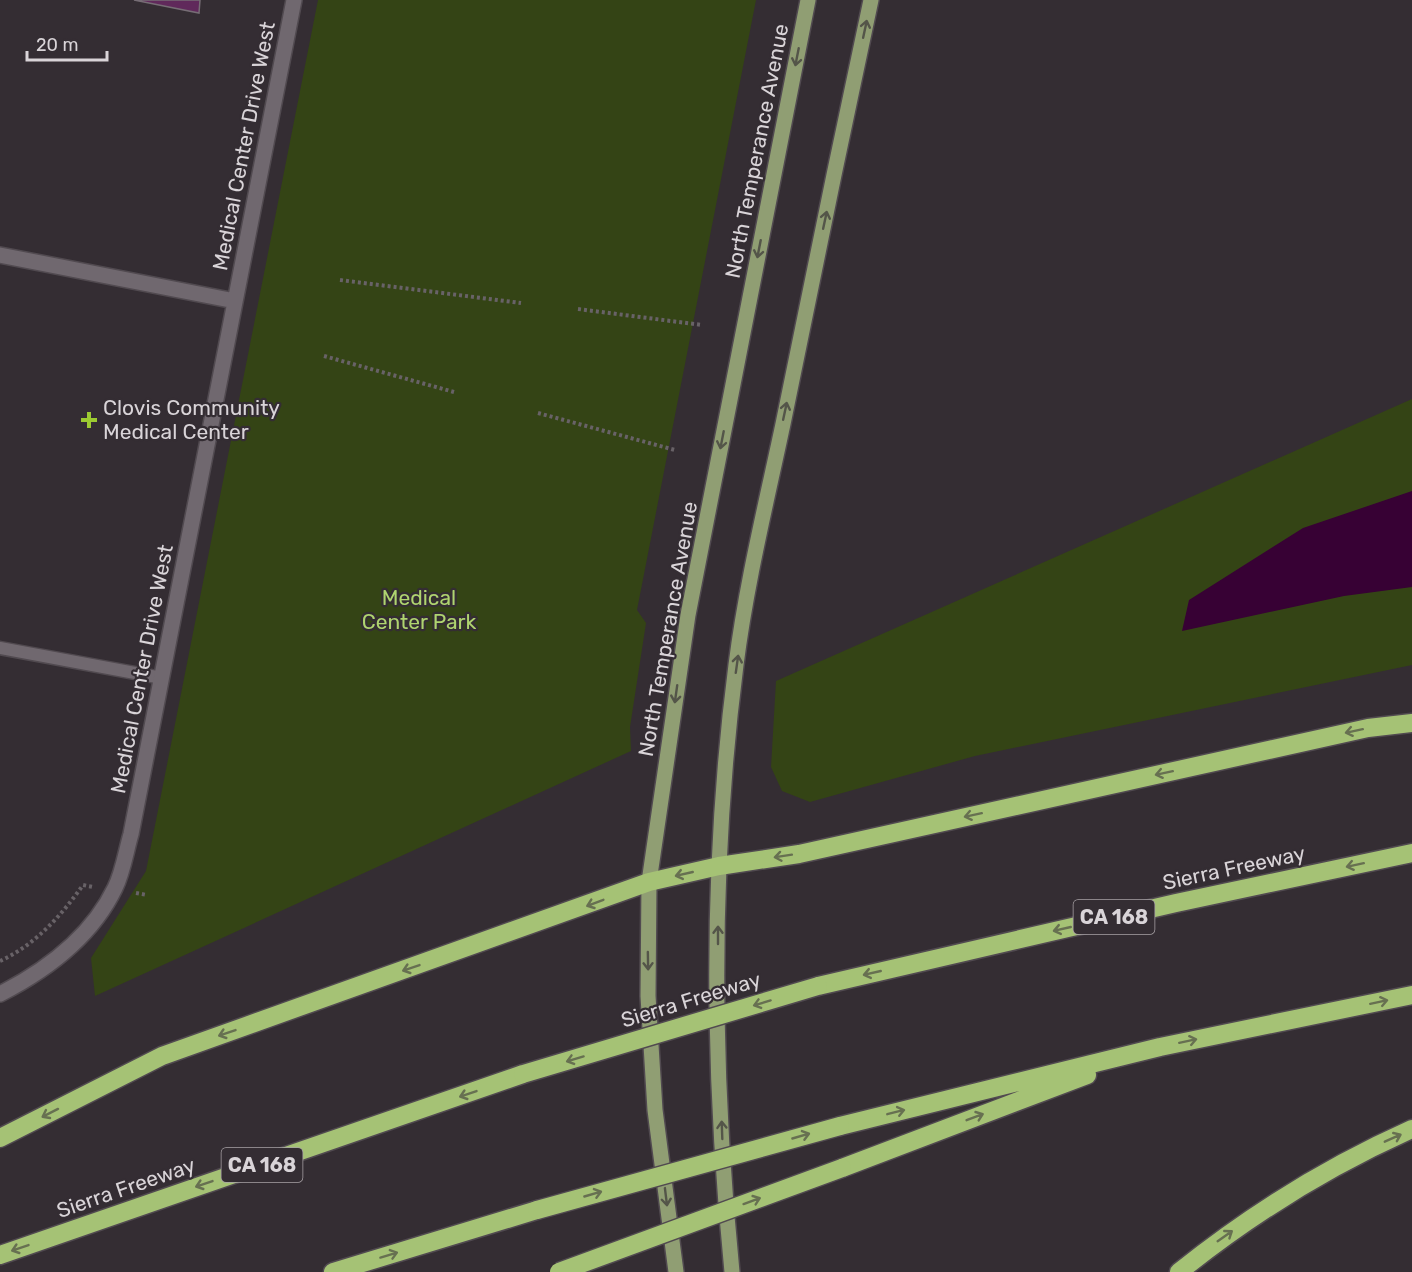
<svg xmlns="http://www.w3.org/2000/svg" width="1412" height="1272" viewBox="0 0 1412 1272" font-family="Rubik,sans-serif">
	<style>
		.green { fill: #344415 }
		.water { fill: #370134 }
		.building { fill: #60295b; stroke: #766d75; stroke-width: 1.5 }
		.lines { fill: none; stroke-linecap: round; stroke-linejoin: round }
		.service-casing { stroke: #514a50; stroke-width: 15 }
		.minor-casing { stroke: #514a50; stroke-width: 18 }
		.primary-casing { stroke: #514a50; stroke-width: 18 }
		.motorway-casing { stroke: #514a50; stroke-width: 21 }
		.path { stroke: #686267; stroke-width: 4; stroke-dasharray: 3 3; stroke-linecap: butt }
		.service { stroke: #70686f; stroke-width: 12 }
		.minor { stroke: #70686f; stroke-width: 15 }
		.primary { stroke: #909e73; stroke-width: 15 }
		.motorway { stroke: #a5c275; stroke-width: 18 }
		.motorway-bridge-casing { stroke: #514a50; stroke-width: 21; stroke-linecap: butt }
		.motorway-bridge { stroke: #a5c275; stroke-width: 18 }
		.oneway { stroke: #545549 }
		.oneway2 { stroke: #677051 }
		.poi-dot { fill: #9cca32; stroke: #342d33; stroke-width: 2 }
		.labels { text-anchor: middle; stroke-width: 4.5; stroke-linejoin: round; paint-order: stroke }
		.shield { fill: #342d33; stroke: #a8a2a6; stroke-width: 1.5 }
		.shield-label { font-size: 20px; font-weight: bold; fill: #d9d4d8 }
		.street-label { font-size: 21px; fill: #d9d4d8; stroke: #342d33 }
		.poi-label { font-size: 21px; fill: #d9d4d8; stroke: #342d33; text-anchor: start }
		.park-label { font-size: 21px; fill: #afd46f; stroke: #342d33 }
	</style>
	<rect width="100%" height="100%" fill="#342d33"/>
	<path class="green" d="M318 0H756L637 610 646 623 630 727 631 751 95 996 91 958 146 871Z
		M1412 399V665L975 756 810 802 782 791 771 767 776 681Z"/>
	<path class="water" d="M1412 491V587L1344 596 1182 631 1189 600 1303 528Z"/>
	<path class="building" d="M134 0H200L199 13Z"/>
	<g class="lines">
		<defs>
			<path id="service" d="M0 648 162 678"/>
			<path id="minor" d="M0 255 235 301
				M0 994C47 970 92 936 115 888 123 872 126 851 131 834L294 0"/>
			<path id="primary" d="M676 1272 655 1110 648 996 649 882 688 615 808 0
				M732 1272C712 1071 710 866 736 665 746 585 766 504 783 424 811 283 841 141 871 0"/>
			<path id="motorway" d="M818 986 1176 903 1412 853
				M840 1126 1160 1047 1412 995
				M0 1138 162 1056 649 882 719 866 799 854 1368 728 1412 723
				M842 1168 1087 1075
				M0 1255 523 1074
				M333 1272 537 1210
				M1179 1272C1250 1215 1329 1166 1412 1129"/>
		</defs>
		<use href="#service" class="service-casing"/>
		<use href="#minor" class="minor-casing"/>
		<use href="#primary" class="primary-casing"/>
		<use href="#motorway" class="motorway-casing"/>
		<path class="path" d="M340 280 521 303
			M578 309 702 325
			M324 356 454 392
			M538 413 675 450
			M136 893 147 895
			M0 961C35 945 61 916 83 885L93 887"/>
		<use href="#service" class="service"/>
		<use href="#minor" class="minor"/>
		<use href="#primary" class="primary"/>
		<use href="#motorway" class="motorway"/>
		<defs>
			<path id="motorway-bridge" d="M523 1074 818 986
				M537 1210 840 1126
				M559 1272 842 1168"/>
		</defs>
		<use href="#motorway-bridge" class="motorway-bridge-casing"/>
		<use href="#motorway-bridge" class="motorway-bridge"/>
	</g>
	<defs><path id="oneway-shaft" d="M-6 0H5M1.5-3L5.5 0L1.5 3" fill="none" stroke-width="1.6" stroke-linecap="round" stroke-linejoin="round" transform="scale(1.5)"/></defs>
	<g class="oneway">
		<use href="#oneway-shaft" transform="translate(865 29) rotate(-78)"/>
		<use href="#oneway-shaft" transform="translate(797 57) rotate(101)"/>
		<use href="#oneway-shaft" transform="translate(825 220) rotate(-78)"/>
		<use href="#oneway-shaft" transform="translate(759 249) rotate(101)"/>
		<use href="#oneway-shaft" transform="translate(785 411) rotate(-78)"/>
		<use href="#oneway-shaft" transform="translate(722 440) rotate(101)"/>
		<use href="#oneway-shaft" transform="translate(737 664) rotate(-82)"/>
		<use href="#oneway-shaft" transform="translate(676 694) rotate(98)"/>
		<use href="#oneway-shaft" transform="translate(718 935) rotate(-90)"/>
		<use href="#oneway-shaft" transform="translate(648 961) rotate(89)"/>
		<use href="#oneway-shaft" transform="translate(722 1130) rotate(-92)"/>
		<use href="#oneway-shaft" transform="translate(666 1197) rotate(83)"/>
	</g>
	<g class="oneway2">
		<use href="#oneway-shaft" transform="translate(1354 731) rotate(168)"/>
		<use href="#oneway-shaft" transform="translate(1164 773) rotate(168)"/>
		<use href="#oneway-shaft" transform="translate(973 815) rotate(168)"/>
		<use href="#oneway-shaft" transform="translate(783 856) rotate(171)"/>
		<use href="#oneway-shaft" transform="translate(1355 865) rotate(168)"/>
		<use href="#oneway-shaft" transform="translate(684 874) rotate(167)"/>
		<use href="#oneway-shaft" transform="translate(595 903) rotate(159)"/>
		<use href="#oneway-shaft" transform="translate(1062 929) rotate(167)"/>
		<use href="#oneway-shaft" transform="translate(411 968) rotate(161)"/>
		<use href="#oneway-shaft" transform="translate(872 973) rotate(167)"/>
		<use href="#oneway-shaft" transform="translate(1379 1002) rotate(-12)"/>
		<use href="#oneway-shaft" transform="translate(762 1003) rotate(163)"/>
		<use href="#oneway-shaft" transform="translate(227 1033) rotate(161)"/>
		<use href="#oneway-shaft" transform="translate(1188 1041) rotate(-12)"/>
		<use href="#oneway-shaft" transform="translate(575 1059) rotate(163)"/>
		<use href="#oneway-shaft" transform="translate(468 1094) rotate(161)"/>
		<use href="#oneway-shaft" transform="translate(896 1112) rotate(-14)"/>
		<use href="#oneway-shaft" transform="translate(50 1113) rotate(153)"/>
		<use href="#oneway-shaft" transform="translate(975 1117) rotate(-21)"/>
		<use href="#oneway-shaft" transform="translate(801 1136) rotate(-16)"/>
		<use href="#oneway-shaft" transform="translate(1393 1138) rotate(-24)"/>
		<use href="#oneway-shaft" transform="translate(204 1184) rotate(161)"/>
		<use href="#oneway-shaft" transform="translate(593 1194) rotate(-16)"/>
		<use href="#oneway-shaft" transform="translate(752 1201) rotate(-20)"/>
		<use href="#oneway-shaft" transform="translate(1225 1236) rotate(-35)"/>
		<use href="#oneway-shaft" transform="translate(20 1248) rotate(161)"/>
		<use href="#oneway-shaft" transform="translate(389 1255) rotate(-17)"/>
	</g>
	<path class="poi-dot" d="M86 411h6v6h6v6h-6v6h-6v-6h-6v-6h6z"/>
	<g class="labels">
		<g class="shield">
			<rect x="1073.5" y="900" width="81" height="34" rx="4.5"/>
			<rect x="221.5" y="1148" width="81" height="34" rx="4.5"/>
		</g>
		<g class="shield-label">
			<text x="1114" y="924">CA 168</text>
			<text x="262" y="1172">CA 168</text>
		</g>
		<g class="street-label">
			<text transform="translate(244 146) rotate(-79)" y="7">Medical Center Drive West</text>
			<text transform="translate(757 151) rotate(-79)" y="7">North Temperance Avenue</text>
			<text transform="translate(668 629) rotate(-80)" y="7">North Temperance Avenue</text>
			<text transform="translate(142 669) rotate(-79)" y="7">Medical Center Drive West</text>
			<text transform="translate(1234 868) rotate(-12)" y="7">Sierra Freeway</text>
			<text transform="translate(691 1000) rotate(-17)" y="7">Sierra Freeway</text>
			<text transform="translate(126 1188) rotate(-19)" y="7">Sierra Freeway</text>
		</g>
		<g class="poi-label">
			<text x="103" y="415">Clovis Community<tspan x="103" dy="24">Medical Center</tspan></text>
		</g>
		<g class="park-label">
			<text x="419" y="605">Medical<tspan x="419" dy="24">Center Park</tspan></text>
		</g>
	</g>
	<path d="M27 51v9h80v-9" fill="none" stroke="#d9d4d8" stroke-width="3"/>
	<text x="36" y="51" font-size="18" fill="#d9d4d8" stroke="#342d33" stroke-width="4.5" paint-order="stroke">20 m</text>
</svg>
